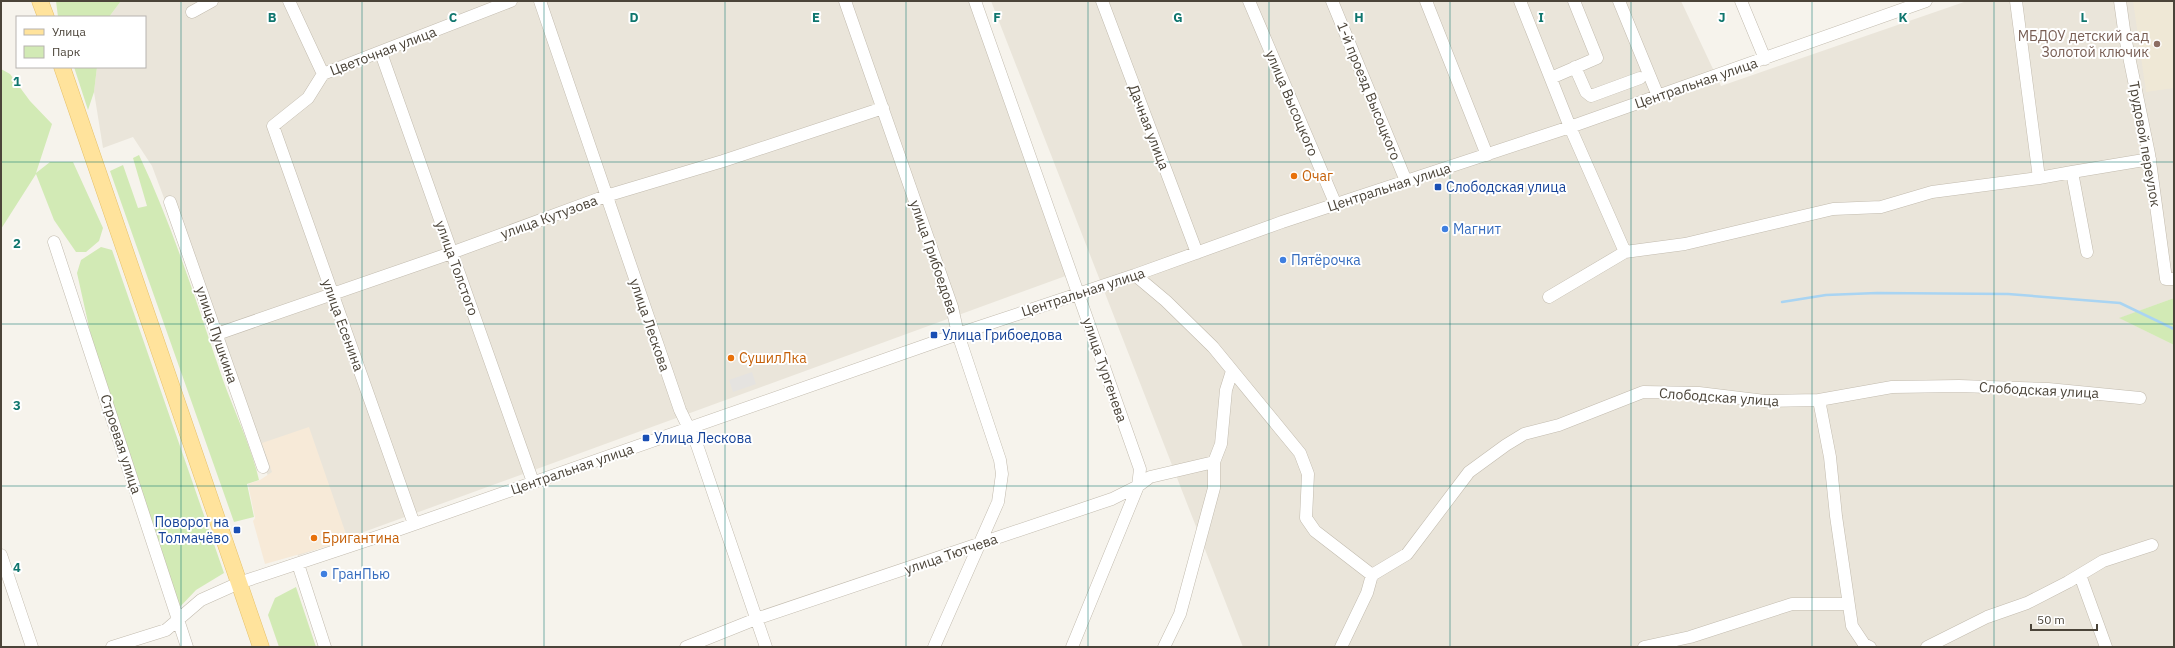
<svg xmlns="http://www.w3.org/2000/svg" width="2175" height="648" viewBox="0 0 2175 648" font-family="'IBM Plex Sans',sans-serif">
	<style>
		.residential { fill: #eae5da }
		.commercial { fill: #f7ead8 }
		.education { fill: #efe8d6 }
		.green { fill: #d2eab5 }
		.parking { fill: #e5e3e0 }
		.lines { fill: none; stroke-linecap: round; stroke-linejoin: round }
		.stream { stroke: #a9d4f2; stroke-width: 2.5 }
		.minor-casing { stroke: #c2bbae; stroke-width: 13 }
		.major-casing { stroke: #e6c16a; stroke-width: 17 }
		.minor { stroke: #fff; stroke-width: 12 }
		.major { stroke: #ffe39c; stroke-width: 16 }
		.grid { fill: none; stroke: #0f766e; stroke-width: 1; stroke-opacity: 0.55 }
		.education-dot { fill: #8d6e63; stroke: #fff; stroke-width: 1.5 }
		.food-dot { fill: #e8710a; stroke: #fff; stroke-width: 1.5 }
		.transit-dot { fill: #1a4fb4; stroke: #fff; stroke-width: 1.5 }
		.shop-dot { fill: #3f7fe0; stroke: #fff; stroke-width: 1.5 }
		.labels { text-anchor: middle; stroke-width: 4; stroke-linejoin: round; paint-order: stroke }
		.education-label { font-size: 14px; fill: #785e54; stroke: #fff; text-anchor: end }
		.street-label { font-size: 14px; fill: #4b4439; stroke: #fff }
		.food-label { font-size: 14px; fill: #c56008; stroke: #fff; text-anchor: start }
		.transit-label { font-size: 14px; fill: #164399; stroke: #fff; text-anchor: start }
		.shop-label { font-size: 14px; fill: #366cbe; stroke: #fff; text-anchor: start }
		.grid-label { font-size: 13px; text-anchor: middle; font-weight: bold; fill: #0f766e; stroke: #fff; stroke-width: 4; stroke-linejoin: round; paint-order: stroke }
	</style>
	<rect width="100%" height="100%" fill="#f6f3ec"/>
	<path class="residential" d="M121 1H978L1071 274 298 556 152 166 133 137 103 148 94 92 97 67H145V17H109Z
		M991 1H1681L1721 86 1967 1H2174V298L2120 318 2174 345V647H1243Z"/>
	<path class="commercial" d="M309 427 346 534V541L265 564 253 521 255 518 248 484 260 480 272 472 262 443Z"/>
	<path class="education" d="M2133 1H2174V88L2146 92Z"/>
	<path class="green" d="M56 1H121L109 17H58Z
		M74 67H97L94 92 88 110Z
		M1 69 10 74 30 101 52 124 36 173 50 162H73L103 228 99 241 86 252H76L54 220 36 174 1 229Z
		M139 155C173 227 197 304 223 380 235 413 251 446 259 480L247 484 254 517 234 522 110 171 123 165 138 208 147 206 133 158Z
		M101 247 112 250 224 573 196 590 177 610 97 363 77 273 81 260Z
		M2174 298V345L2119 318Z
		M296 587 316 647H279L268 615 275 598Z"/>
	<path class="parking" d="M752 372 756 384 733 392 729 380Z"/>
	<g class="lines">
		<path class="stream" d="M1782 302 1826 295 1877 293 2008 294 2120 303 2174 329"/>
		<defs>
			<path id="minor" d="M289 1 323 74
				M540 1 680 410 697 445 766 647
				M845 1 952 307 958 334 1000 460 1002 474 998 502 934 647
				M975 1 1140 469 1138 486 1072 647
				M1102 1 1197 253
				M1249 1 1336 205
				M1332 1 1406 181
				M1426 1 1487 155
				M1520 1 1570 127 1625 252
				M1619 1 1658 96
				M1741 1 1765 59
				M2016 1 2039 178 2072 172 2087 252
				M2120 1 2125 37 2149 154 2166 279H2174
				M192 12 212 1
				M381 53 533 482
				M1575 67 1586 92 1591 96 1640 78
				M1551 78 1597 58 1574 1
				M2072 172 2150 159
				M170 202 263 467
				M54 242 187 647
				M1135 275 1166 301 1213 347 1300 453 1308 474 1306 518 1315 531 1372 575 1367 593 1341 647
				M1549 297 1625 252 1685 244 1833 209 1881 207 1932 192 2039 178
				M217 334 451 253 606 196 723 161 883 108
				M1819 400 1830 457 1836 516 1852 626 1864 644 1870 647
				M414 524 273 126 308 98 323 74 511 1
				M1 555 32 647
				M298 564 325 647
				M1372 575 1407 554 1469 472 1506 445 1524 434 1559 425 1643 392 1699 393 1765 401 1819 400 1892 387 1959 386 2048 389 2140 398
				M2080 575 2106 647
				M112 647 166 630 201 600 239 583 386 534 958 334 1135 275 1282 222 1570 127 1926 1
				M686 647 756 619 1112 499 1138 486 1150 477 1214 462
				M1164 647 1180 614 1214 488V462L1221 444 1226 390 1232 371
				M1644 647 1690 637 1792 604H1848
				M1927 647 1987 617 2027 603 2068 582 2103 561 2152 545"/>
			<path id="major" d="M40 1 46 17
				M62 67 261 647"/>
		</defs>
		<use href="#minor" class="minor-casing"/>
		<use href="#major" class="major-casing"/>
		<use href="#minor" class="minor"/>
		<use href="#major" class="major"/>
	</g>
	<path class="grid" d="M181 1V647M362 1V647M544 1V647M725 1V647M906 1V647M1088 1V647M1269 1V647M1450 1V647M1631 1V647M1812 1V647M1994 1V647M1 162H2174M1 324H2174M1 486H2174"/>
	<circle class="education-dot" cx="2157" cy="44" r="4"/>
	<g class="food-dot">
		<circle cx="1294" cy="176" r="4"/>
		<circle cx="731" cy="358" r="4"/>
		<circle cx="314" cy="538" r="4"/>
	</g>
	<g class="transit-dot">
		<rect x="1434" y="183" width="8" height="8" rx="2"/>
		<rect x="930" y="331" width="8" height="8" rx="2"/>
		<rect x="642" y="434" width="8" height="8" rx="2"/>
		<rect x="233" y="526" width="8" height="8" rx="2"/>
	</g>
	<g class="shop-dot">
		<circle cx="1445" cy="229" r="4"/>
		<circle cx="1283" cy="260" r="4"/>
		<circle cx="324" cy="574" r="4"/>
	</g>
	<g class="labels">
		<g class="education-label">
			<text x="2149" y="41">МБДОУ детский сад<tspan x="2149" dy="16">Золотой ключик</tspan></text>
		</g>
		<g class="street-label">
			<text transform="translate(383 51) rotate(-21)" y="5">Цветочная улица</text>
			<text transform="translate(1696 83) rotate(-19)" y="5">Центральная улица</text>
			<text transform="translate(1369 91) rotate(68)" y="5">1-й проезд Высоцкого</text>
			<text transform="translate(1292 103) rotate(67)" y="5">улица Высоцкого</text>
			<text transform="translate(1149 127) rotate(69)" y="5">Дачная улица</text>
			<text transform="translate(2145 144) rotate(80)" y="5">Трудовой переулок</text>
			<text transform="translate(1389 187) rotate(-18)" y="5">Центральная улица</text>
			<text transform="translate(549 217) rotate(-20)" y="5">улица Кутузова</text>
			<text transform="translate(934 257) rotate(71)" y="5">улица Грибоедова</text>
			<text transform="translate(457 268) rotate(70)" y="5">улица Толстого</text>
			<text transform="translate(1083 292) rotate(-18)" y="5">Центральная улица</text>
			<text transform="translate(343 325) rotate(70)" y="5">улица Есенина</text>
			<text transform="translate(650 325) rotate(71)" y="5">улица Лескова</text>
			<text transform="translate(217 335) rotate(71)" y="5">улица Пушкина</text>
			<text transform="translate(1105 370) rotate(71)" y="5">улица Тургенева</text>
			<text transform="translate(2039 390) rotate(3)" y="5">Слободская улица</text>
			<text transform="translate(1719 397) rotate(4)" y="5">Слободская улица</text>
			<text transform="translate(121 444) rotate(72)" y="5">Строевая улица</text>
			<text transform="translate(572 469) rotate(-19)" y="5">Центральная улица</text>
			<text transform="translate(951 554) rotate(-19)" y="5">улица Тютчева</text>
		</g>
		<g class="food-label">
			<text x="1302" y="181">Очаг</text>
			<text x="739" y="363">СушилЛка</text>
			<text x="322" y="543">Бригантина</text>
		</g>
		<g class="transit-label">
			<text x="1446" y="192">Слободская улица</text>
			<text x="942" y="340">Улица Грибоедова</text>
			<text x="654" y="443">Улица Лескова</text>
			<text x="229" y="527" text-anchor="end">Поворот на<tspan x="229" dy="16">Толмачёво</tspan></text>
		</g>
		<g class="shop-label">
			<text x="1453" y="234">Магнит</text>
			<text x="1291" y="265">Пятёрочка</text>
			<text x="332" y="579">ГранПью</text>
		</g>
	</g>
	<g class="grid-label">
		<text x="272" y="22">B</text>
		<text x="453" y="22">C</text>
		<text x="634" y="22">D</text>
		<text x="816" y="22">E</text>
		<text x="997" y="22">F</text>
		<text x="1178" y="22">G</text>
		<text x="1359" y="22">H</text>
		<text x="1541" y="22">I</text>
		<text x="1722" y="22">J</text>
		<text x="1903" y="22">K</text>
		<text x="2084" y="22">L</text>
		<text x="17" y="86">1</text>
		<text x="17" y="248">2</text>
		<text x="17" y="410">3</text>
		<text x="17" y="572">4</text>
	</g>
	<rect width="2175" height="648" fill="none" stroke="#4b4439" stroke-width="4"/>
	<rect x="16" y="16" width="130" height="52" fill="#ffffff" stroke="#b7b4b0"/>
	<rect x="24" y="29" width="20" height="6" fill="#ffe39c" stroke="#b7b4b0"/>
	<text x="52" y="36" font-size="12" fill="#4b4439">Улица</text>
	<rect x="24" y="46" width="20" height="12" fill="#d2eab5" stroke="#b7b4b0"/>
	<text x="52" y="56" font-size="12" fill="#4b4439">Парк</text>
	<path d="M2031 624v6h66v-6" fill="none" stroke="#4b4439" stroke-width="2"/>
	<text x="2037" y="624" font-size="12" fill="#4b4439" stroke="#ffffff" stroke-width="3" paint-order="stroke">50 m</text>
</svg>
